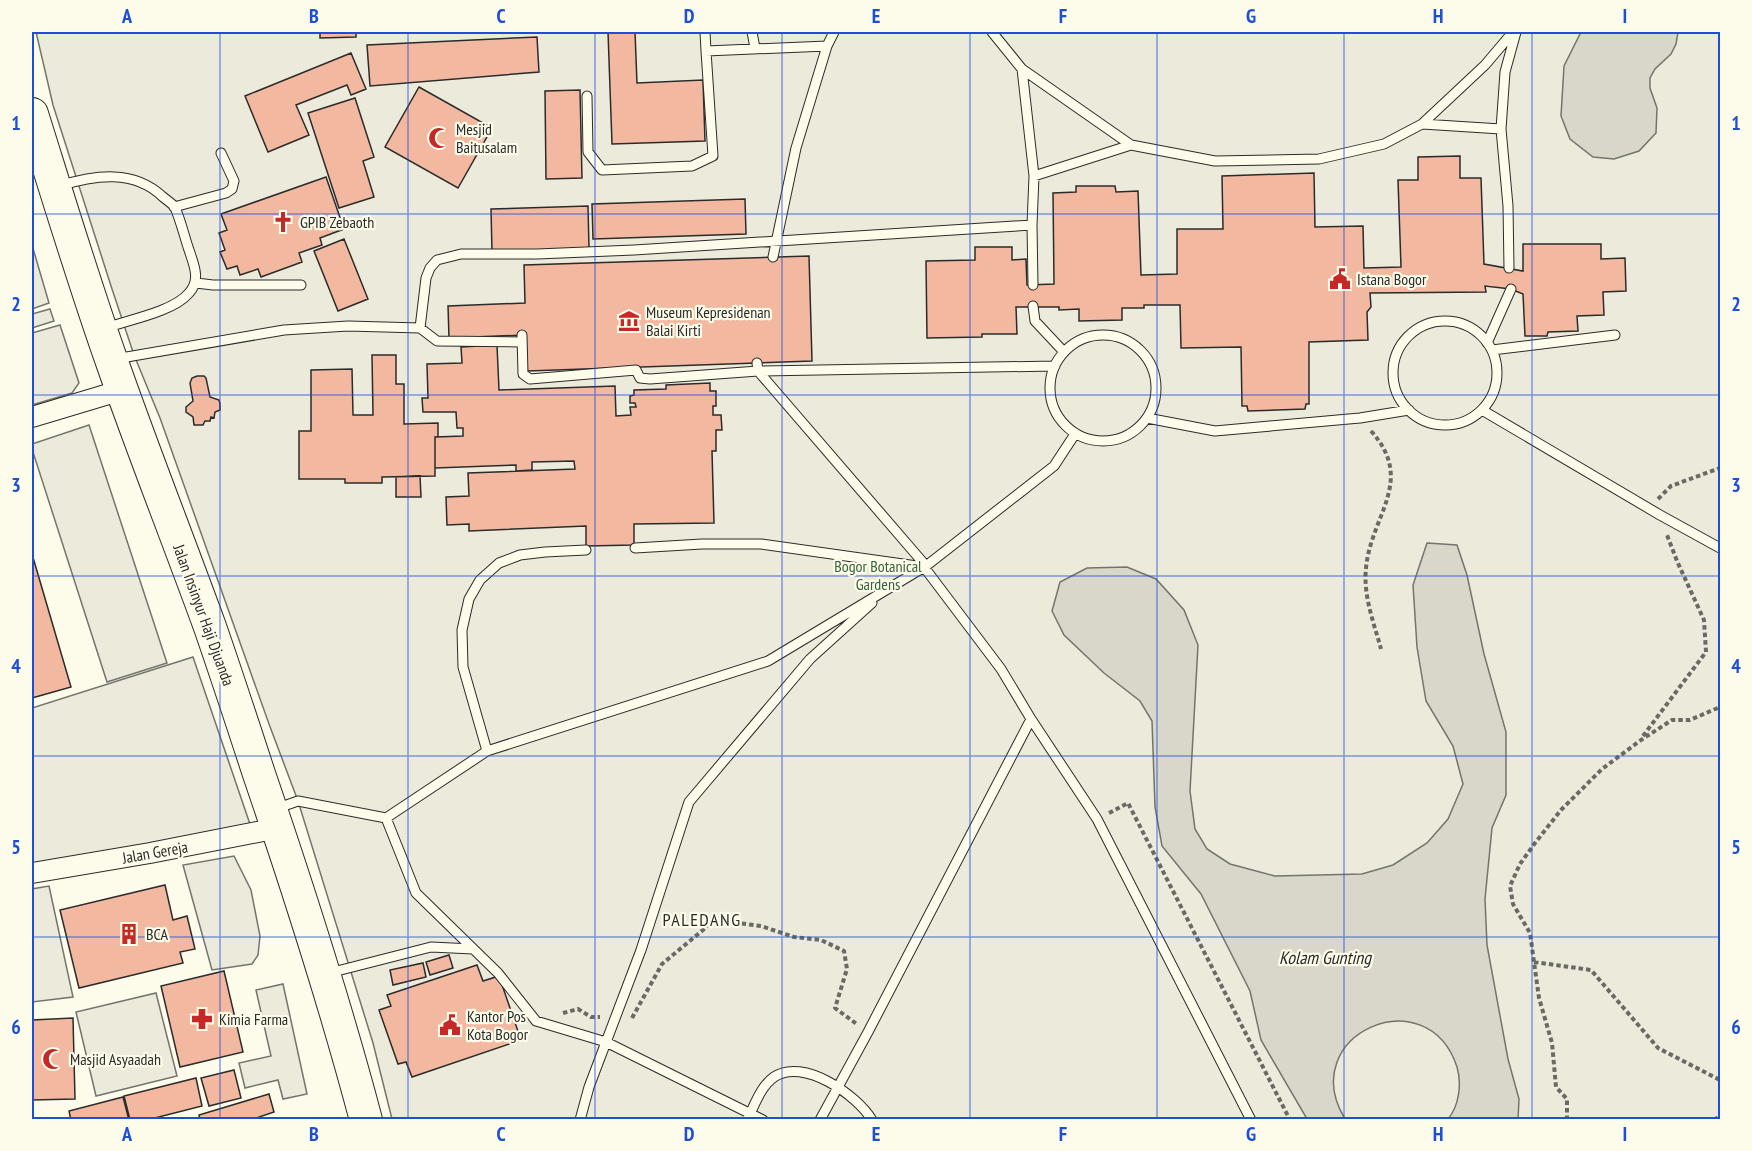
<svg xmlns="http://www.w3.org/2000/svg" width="1752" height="1151" viewBox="0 0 1752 1151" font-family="'PT Sans Narrow',sans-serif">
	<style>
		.green { fill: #ecebdb; stroke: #74746e; stroke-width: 1.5 }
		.parking { fill: #eceadb; stroke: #74746e; stroke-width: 1.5 }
		.water { fill: #d8d7c9; stroke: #74746e; stroke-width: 1.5 }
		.building { fill: #f2b8a0; stroke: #2b2b2b; stroke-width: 1.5 }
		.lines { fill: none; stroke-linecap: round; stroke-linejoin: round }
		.lane-casing { stroke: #2b2b2b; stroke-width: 11 }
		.street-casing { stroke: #2b2b2b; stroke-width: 22 }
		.primary-casing { stroke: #2b2b2b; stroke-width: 34 }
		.path { stroke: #6a6964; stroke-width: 4; stroke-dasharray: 4.5 3; stroke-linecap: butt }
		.lane { stroke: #fdfbea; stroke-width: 9 }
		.street { stroke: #fdfbea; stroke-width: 20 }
		.primary { stroke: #fdfbea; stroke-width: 32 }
		.grid { fill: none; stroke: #1d4ed8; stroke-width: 1.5; stroke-opacity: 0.55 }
		.labels { text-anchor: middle; stroke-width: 4.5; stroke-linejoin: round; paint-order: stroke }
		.poi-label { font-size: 16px; fill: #2b2b2b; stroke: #fdfbea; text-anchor: start }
		.park-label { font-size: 16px; fill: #34623c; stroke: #fdfbea }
		.street-label { font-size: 16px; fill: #2b2b2b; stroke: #fdfbea }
		.neighbourhood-label { font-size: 18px; letter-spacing: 1.5px; fill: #2b2b2b; stroke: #fdfbea }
		.water-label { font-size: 18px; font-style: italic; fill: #2b2b2b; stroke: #fdfbea }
		.neatline { fill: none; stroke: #1d4ed8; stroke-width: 2 }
		.grid-label { font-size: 20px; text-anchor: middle; font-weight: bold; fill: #1d4ed8 }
	</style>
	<rect width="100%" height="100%" fill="#fdfbea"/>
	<path class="green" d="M36 32H1720V1119H392L373 1043 298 801 269 724 160 418 134 355 112 289 53 105Z
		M50 309 54 321 32 328V314Z
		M193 657 253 833 32 873V708Z"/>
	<path class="parking" d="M32 245 49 303 32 309Z
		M60 325 79 383 72 393 32 405V333Z
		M89 425 167 663 107 682 32 449V444Z
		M234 856 251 890 260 936 258 955 252 964 212 970 183 865Z
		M49 886 73 997 32 1002V889Z
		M283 984 307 1094 283 1099 278 1080 245 1088 239 1063 271 1056 256 990Z
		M156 993 177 1076 96 1096 76 1012Z"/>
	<path class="water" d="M1581 32H1678L1676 44 1671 54 1655 69 1650 78V88L1657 108 1656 133 1639 151 1614 159 1593 157 1570 139 1561 116 1564 66Z
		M1427 543 1457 545 1467 575 1484 654 1506 732V795L1492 828 1485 899 1487 945 1508 1059 1519 1099 1518 1119H1448C1459 1106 1462 1084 1457 1067 1427 976 1294 1035 1345 1119H1307L1261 1040 1250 991 1201 894 1162 846 1155 807 1152 721 1140 701 1104 673 1064 635 1052 611 1060 582 1087 568 1127 567 1156 579 1184 610 1198 645 1190 791 1195 829 1207 849 1230 864 1275 876 1362 874 1393 865 1427 843 1448 819 1463 784 1453 746 1426 701 1417 647 1413 585Z"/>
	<path class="building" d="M320 32H356V37L320 38Z
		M608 32H635L637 83 703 80 705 141 612 144Z
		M537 37 539 72 370 86 367 45Z
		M351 53 366 89 351 95 347 85 296 105 309 135 268 152 245 96Z
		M419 87 492 128 458 188 385 147Z
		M580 90 582 178 546 179 545 91Z
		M355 98 374 157 363 161 374 197 339 208 308 113Z
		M1460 156V178H1481L1484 264 1523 271V244H1601V259L1625 258 1626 291 1603 292 1604 315 1577 316 1578 331 1548 332 1547 336H1525L1523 294 1511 289 1485 286 1486 292 1370 293 1371 307 1367 312 1368 340 1309 342V404H1306L1305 409 1248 411 1247 406H1242L1241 347 1181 348 1180 305H1144V308H1122V320L1079 321V309L1059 310V307H1016L1017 334H982V337L927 338 926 261 975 260V247H1012V260L1026 259 1027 285 1054 284 1053 193 1076 192V186H1115L1116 192 1138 191 1141 275 1177 274V229H1223L1222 176 1314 173 1315 227 1363 226 1364 268 1401 267 1398 180H1418V157Z
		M326 177 344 229 320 238 322 245 299 253 302 262 261 277 258 269 240 275 237 266 227 269 220 252 225 250 219 233 227 230 221 214Z
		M745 199 746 234 593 239 592 204Z
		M588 206 589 248 492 252 491 209Z
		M344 239 368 299 338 311 314 251Z
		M809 256 812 361 527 371 526 335 449 338 448 306 525 303 524 265Z
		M497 345 499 390 615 386 616 416 631 415 630 407H636L635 403H630V396L634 395V390L666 389V385L710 383V391H716V406H713V415H721L722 430H716V451H712L714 523 634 524V545L586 546V526L469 531V524L447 525 446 497 469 496 468 473 575 469 574 461 532 462V470L516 471V465L435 468V437L463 436V428H457L456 412H423L422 398H428L427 364 462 363 461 347Z
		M372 355H396V384H404V424L438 423V437H435V476L382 477V483H345V479H299V431H311V370L352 369 353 415H373Z
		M197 376H204L206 378 210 397 219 400 220 404V410L215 412 214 418 211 417 210 421H205L203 425H194L193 417 186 412V407L193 401 190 383 192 378Z
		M420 476 421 497H396V477Z
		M32 554 71 687 32 698Z
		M165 885 173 920 187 916 195 949 180 952 183 963 79 988 60 910Z
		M449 955 453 968 430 975 426 962Z
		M423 963 426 977 393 985 390 970Z
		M477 965 483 981 499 976 521 1040 412 1077 406 1062 398 1064 379 1010 391 1006 387 995Z
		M224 971 243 1052 180 1067 161 986Z
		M73 1018 75 1099 32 1100V1020Z
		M234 1070 241 1098 209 1106 201 1078Z
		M196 1078 202 1106 147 1120H130L124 1096Z
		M269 1094 274 1112 250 1120H200L199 1115Z
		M123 1097 129 1120H71L69 1111Z"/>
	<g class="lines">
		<defs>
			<path id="lane" d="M705 32 706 51 827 46
				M752 32 755 48
				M992 32 1022 69 1131 145 1215 161 1319 159 1384 144 1422 124 1485 65 1513 32
				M1022 69 1034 176 1032 225
				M587 96 588 152 602 170 692 166 713 156 706 51
				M1422 124 1501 129
				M1034 176 1131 145
				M59 186C95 175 134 169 163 197 167 200 171 203 174 206 179 214 185 239 189 250 194 265 201 280 189 293 173 312 128 320 105 328
				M174 207 226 193 232 189 234 181 221 153
				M773 257 796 148 827 46 834 32
				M1509 268 1508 206 1501 129 1505 72 1516 32
				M196 283 213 285H301
				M1033 306 1035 321 1064 352
				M1393 373a52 52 0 1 1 104 0a52 52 0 1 1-104 0Z
				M420 328 426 278 430 268 437 260 461 254H537L634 250 1032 225 1033 285
				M522 335 523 374 530 379 636 370 640 378 650 379 758 371 1055 366
				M1050 388a53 53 0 1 1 106 0a53 53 0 1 1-106 0Z
				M1487 343 1511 289
				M1492 350 1615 335
				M115 359 284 330 348 326 420 328 437 341 522 342
				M757 363 758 371 926 566
				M1482 410 1660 515 1720 548
				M1147 418 1215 431 1360 418 1409 410
				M635 548 702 544H761L924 567 1001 669 1031 719 868 1032 820 1120
				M1031 719 1097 819 1251 1120
				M487 751 463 667 462 630 469 599 480 580 499 563 520 555 545 552 586 550
				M275 809 298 801 386 818 487 751 768 661 926 566 1054 466 1075 434
				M386 818 416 893 498 973 536 1021 606 1042 763 1120
				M329 973 431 947 473 949
				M580 1120 589 1087 641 950 689 802 810 659 872 603
				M747 1120C755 1105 760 1087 774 1077 803 1057 857 1095 872 1120"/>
			<path id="street" d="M32 417 122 390
				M32 873 150 853 278 828"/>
			<path id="primary" d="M32 114C58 197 83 280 112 362 143 451 178 539 210 627 227 676 243 725 259 774 298 888 335 1003 366 1120"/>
		</defs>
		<use href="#lane" class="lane-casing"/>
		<use href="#street" class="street-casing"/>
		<use href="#primary" class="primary-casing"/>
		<path class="path" d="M1371 431C1416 481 1371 515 1366 568 1363 596 1374 623 1381 649
			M1658 499 1671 486 1720 468
			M1643 736 1706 652 1704 620 1677 561 1667 535
			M1109 813 1128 803 1290 1120
			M1534 962 1591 970 1658 1048 1720 1080
			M563 1013 578 1009 591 1017H600
			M632 1018 662 964 715 920 761 926 794 937 821 940 844 951 847 969 835 1008 858 1025
			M1567 1120V1099L1556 1087 1552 1043 1539 998 1530 933 1513 904 1510 886 1520 864 1535 843 1561 810 1602 769 1641 740 1672 720H1690L1720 707
			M1714 1120 1720 1116"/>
		<use href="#lane" class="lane"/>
		<use href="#street" class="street"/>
		<use href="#primary" class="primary"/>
	</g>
	<path class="grid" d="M220 32V1120M408 32V1120M595 32V1120M782 32V1120M970 32V1120M1157 32V1120M1344 32V1120M1532 32V1120M32 214H1720M32 395H1720M32 576H1720M32 756H1720M32 937H1720"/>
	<defs>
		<symbol id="mosque-bare" viewBox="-9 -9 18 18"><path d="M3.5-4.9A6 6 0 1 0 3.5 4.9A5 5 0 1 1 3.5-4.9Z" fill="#c62828" stroke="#fdfbea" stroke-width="2.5" paint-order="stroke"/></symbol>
		<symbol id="church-bare" viewBox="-9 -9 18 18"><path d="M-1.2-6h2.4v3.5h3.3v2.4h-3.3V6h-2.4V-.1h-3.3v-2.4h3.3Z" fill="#c62828" stroke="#fdfbea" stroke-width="2.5" paint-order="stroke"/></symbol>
		<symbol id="civic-bare" viewBox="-9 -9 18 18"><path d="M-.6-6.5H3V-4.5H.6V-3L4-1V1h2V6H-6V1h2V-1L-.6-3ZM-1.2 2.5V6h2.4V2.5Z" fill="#c62828" stroke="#fdfbea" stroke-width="2.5" paint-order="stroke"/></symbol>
		<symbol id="museum-bare" viewBox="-9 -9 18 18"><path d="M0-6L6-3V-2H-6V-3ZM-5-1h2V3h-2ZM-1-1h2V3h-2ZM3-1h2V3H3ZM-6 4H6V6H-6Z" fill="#c62828" stroke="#fdfbea" stroke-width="2.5" paint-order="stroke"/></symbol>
		<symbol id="building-bare" viewBox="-9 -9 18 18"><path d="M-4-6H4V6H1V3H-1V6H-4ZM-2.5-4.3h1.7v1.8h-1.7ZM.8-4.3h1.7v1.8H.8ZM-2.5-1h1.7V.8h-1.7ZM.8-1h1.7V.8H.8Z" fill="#c62828" stroke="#fdfbea" stroke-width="2.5" paint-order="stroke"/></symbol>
		<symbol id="pharmacy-bare" viewBox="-9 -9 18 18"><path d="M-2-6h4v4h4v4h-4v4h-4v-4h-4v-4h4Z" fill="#c62828" stroke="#fdfbea" stroke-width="2.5" paint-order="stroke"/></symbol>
	</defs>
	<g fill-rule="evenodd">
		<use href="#mosque-bare" x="424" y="123" width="30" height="30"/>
		<use href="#church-bare" x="268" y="207" width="30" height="30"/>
		<use href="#civic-bare" x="1325" y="264" width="30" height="30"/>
		<use href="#museum-bare" x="614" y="306" width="30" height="30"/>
		<use href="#building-bare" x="114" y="919" width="30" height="30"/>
		<use href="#pharmacy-bare" x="187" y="1004" width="30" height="30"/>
		<use href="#civic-bare" x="435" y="1010" width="30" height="30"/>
		<use href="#mosque-bare" x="38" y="1044" width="30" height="30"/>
	</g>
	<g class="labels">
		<g class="poi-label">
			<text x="456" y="135">Mesjid<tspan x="456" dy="18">Baitusalam</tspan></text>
			<text x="300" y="228">GPIB Zebaoth</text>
			<text x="1357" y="285">Istana Bogor</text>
			<text x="646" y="318">Museum Kepresidenan<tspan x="646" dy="18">Balai Kirti</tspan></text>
			<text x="146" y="940">BCA</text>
			<text x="467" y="1022">Kantor Pos<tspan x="467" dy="18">Kota Bogor</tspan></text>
			<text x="219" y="1025">Kimia Farma</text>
			<text x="70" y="1065">Masjid Asyaadah</text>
		</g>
		<g class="park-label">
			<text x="878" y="572">Bogor Botanical<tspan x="878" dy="18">Gardens</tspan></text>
		</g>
		<g class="street-label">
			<text transform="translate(204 615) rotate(70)" y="6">Jalan Insinyur Haji Djuanda</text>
			<text transform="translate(155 852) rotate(-10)" y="6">Jalan Gereja</text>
		</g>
		<g class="neighbourhood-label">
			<text x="702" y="926">PALEDANG</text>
		</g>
		<g class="water-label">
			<text x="1325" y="964">Kolam Gunting</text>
		</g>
	</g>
	<rect width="1752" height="1151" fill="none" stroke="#fdfbea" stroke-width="66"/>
	<rect x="33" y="33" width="1686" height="1085" class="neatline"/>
	<g class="grid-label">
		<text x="127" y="23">A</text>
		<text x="314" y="23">B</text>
		<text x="501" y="23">C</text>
		<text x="689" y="23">D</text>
		<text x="876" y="23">E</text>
		<text x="1063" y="23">F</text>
		<text x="1251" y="23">G</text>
		<text x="1438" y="23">H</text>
		<text x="1625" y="23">I</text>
		<text x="16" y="130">1</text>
		<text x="1736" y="130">1</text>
		<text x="16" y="311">2</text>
		<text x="1736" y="311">2</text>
		<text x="16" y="492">3</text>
		<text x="1736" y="492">3</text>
		<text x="16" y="673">4</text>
		<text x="1736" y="673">4</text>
		<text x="16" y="854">5</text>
		<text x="1736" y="854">5</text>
		<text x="16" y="1034">6</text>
		<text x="1736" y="1034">6</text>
		<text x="127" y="1141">A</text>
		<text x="314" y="1141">B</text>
		<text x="501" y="1141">C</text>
		<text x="689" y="1141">D</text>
		<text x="876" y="1141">E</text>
		<text x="1063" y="1141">F</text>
		<text x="1251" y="1141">G</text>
		<text x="1438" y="1141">H</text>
		<text x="1625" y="1141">I</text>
	</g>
</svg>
